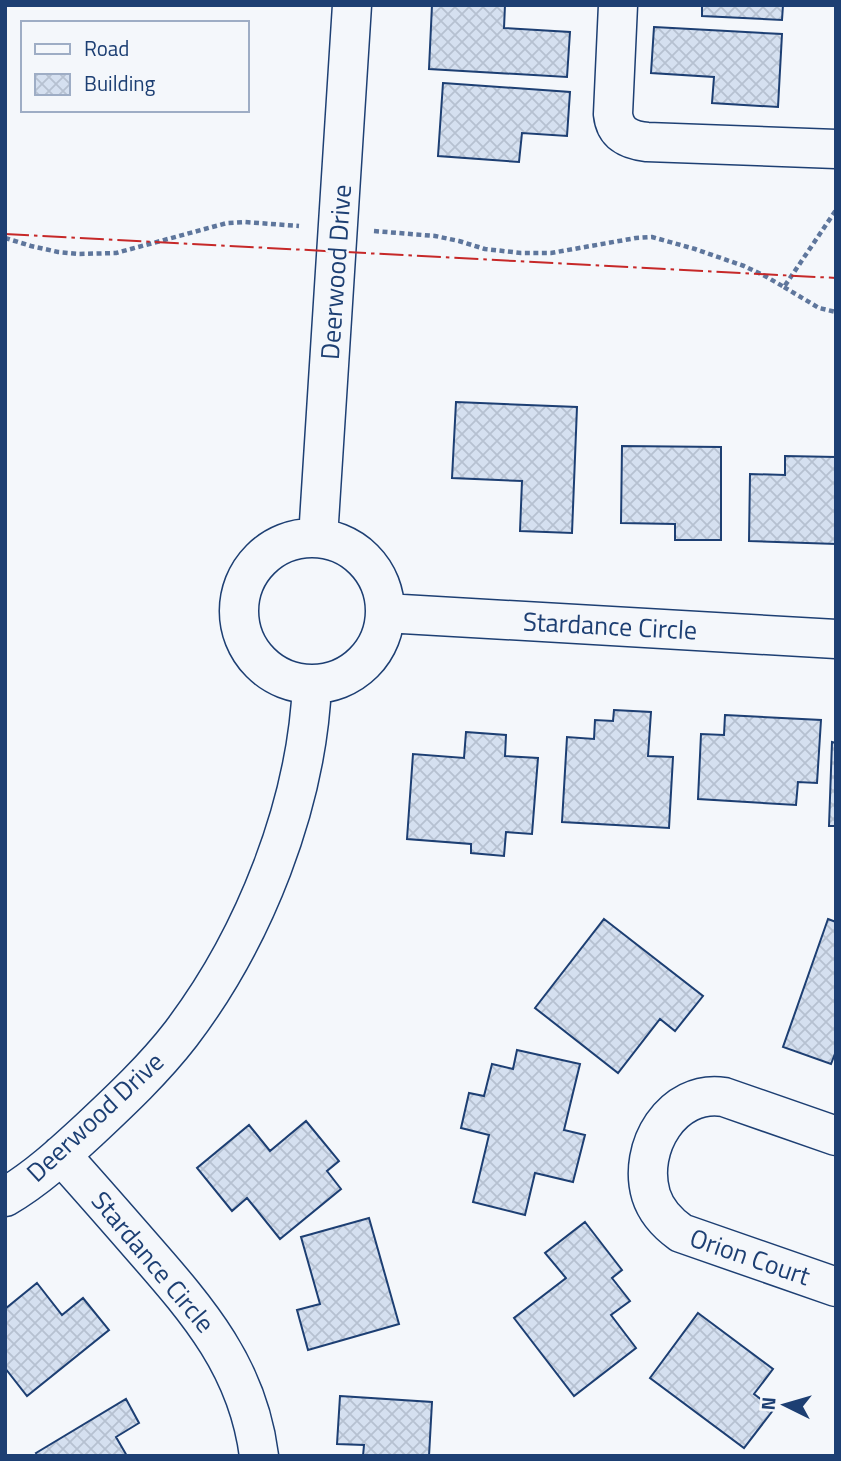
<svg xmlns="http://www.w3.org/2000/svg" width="841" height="1461" viewBox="0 0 841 1461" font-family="'Titillium Web',sans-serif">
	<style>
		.building { fill: url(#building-cross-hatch); stroke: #1d3f73; stroke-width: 2 }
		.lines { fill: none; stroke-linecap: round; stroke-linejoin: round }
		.minor-casing { stroke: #1d3f73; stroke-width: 41 }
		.path { stroke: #5e769c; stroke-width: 4.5; stroke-dasharray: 5 3.5; stroke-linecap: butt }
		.minor { stroke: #f4f7fb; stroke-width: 38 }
		.power { stroke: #c62828; stroke-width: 2; stroke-dasharray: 24 5 3.5 5; stroke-linecap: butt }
		.labels { text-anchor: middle; stroke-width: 5; stroke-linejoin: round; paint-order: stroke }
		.street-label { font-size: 26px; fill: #1d3f73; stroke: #f4f7fb }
	</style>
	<defs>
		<pattern id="building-cross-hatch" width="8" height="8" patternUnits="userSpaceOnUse" patternTransform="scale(1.75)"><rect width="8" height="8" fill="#d5e0f0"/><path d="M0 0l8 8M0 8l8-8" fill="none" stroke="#b6c1d1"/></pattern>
	</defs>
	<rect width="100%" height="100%" fill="#f4f7fb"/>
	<path class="building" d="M432 5H505L504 28 570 32 567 77 429 69Z
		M702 5H783L782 20 702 16Z
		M654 27 782 34 778 107 712 103 714 77 651 73Z
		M443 83 570 92 567 136 522 133 519 162 438 156Z
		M456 402 577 407 572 533 520 531 522 481 452 478Z
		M622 446 721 447V540H675V524L621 523Z
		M785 456 836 457V544L749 541 750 474 785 475Z
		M614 710 651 712 648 756 673 757 669 828 562 822 567 737 594 739 595 720 613 721Z
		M725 715 821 720 817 783 798 782 796 805 698 799 701 734 724 735Z
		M466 732 506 735 505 756 538 758 532 834 506 832 504 856 471 853V844L407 839 413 754 464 758Z
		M832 742 836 743V826H829Z
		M604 919 703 996 675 1031 660 1019 618 1073 535 1008Z
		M828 919 836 922V1051L831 1064 783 1047Z
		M517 1050 580 1064 564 1130 585 1135 573 1182 535 1173 525 1215 473 1202 489 1135 461 1128 469 1093 484 1096 492 1064 513 1069Z
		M306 1121 339 1161 327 1171 341 1189 280 1239 247 1198 232 1211 197 1168 249 1125 270 1151Z
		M369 1218 399 1324 308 1350 297 1310 320 1304 301 1237Z
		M585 1222 622 1270 612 1278 630 1301 611 1315 636 1348 574 1396 514 1318 566 1278 545 1253Z
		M37 1283 62 1315 83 1298 109 1330 27 1396 5 1368V1309Z
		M698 1313 773 1369 754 1394 774 1409 744 1448 650 1378Z
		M340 1396 432 1402 429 1456H363L364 1445 337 1444Z
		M126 1399 139 1423 116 1437 127 1456H38L36 1453Z"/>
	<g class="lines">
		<defs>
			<path id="minor" d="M618 5 613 114C615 133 628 140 647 142L836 149
				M318 538 352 5
				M239 611a73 73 0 1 1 146 0a73 73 0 1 1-146 0Z
				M385 613 836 639
				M836 1136 724 1097C672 1089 637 1148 651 1195 656 1211 667 1223 681 1233L836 1287
				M61 1155C89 1186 116 1217 143 1248 199 1312 248 1368 259 1456
				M5 1197C36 1179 63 1154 89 1130 121 1100 154 1069 181 1034 254 938 307 805 312 684"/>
		</defs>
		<use href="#minor" class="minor-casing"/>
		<path class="path" d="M374 231 435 236 459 241 485 249 521 253H551L636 238 652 237 695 249 744 266 765 276 784 287 836 210
			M5 238 31 246 58 252 79 254 116 253 227 223 245 222 299 226
			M784 287 819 308 836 312"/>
		<use href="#minor" class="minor"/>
		<path class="power" d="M5 234 836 278"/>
	</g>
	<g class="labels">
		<g class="street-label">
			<text transform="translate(336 272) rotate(-86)" y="9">Deerwood Drive</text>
			<text transform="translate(610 626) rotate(3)" y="9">Stardance Circle</text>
			<text transform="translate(95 1117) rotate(-43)" y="9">Deerwood Drive</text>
			<text transform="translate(750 1257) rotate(19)" y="9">Orion Court</text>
			<text transform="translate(153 1262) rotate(50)" y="9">Stardance Circle</text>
		</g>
	</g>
	<rect width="841" height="1461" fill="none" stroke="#1d3f73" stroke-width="14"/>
	<rect x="21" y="21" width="228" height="91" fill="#f4f7fb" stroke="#9eadc5" stroke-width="2"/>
	<rect x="35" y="44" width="35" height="10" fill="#f4f7fb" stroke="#9eadc5" stroke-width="2"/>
	<text x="84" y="56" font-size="21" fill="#1d3f73">Road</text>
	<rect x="35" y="74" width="35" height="21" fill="url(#building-cross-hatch)" stroke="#9eadc5" stroke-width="2"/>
	<text x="84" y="91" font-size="21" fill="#1d3f73">Building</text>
	<g transform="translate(785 1405) rotate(275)" stroke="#f4f7fb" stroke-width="5" paint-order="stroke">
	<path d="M0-5L12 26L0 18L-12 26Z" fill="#1d3f73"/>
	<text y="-10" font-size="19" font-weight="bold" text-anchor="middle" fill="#1d3f73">N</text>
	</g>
</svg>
